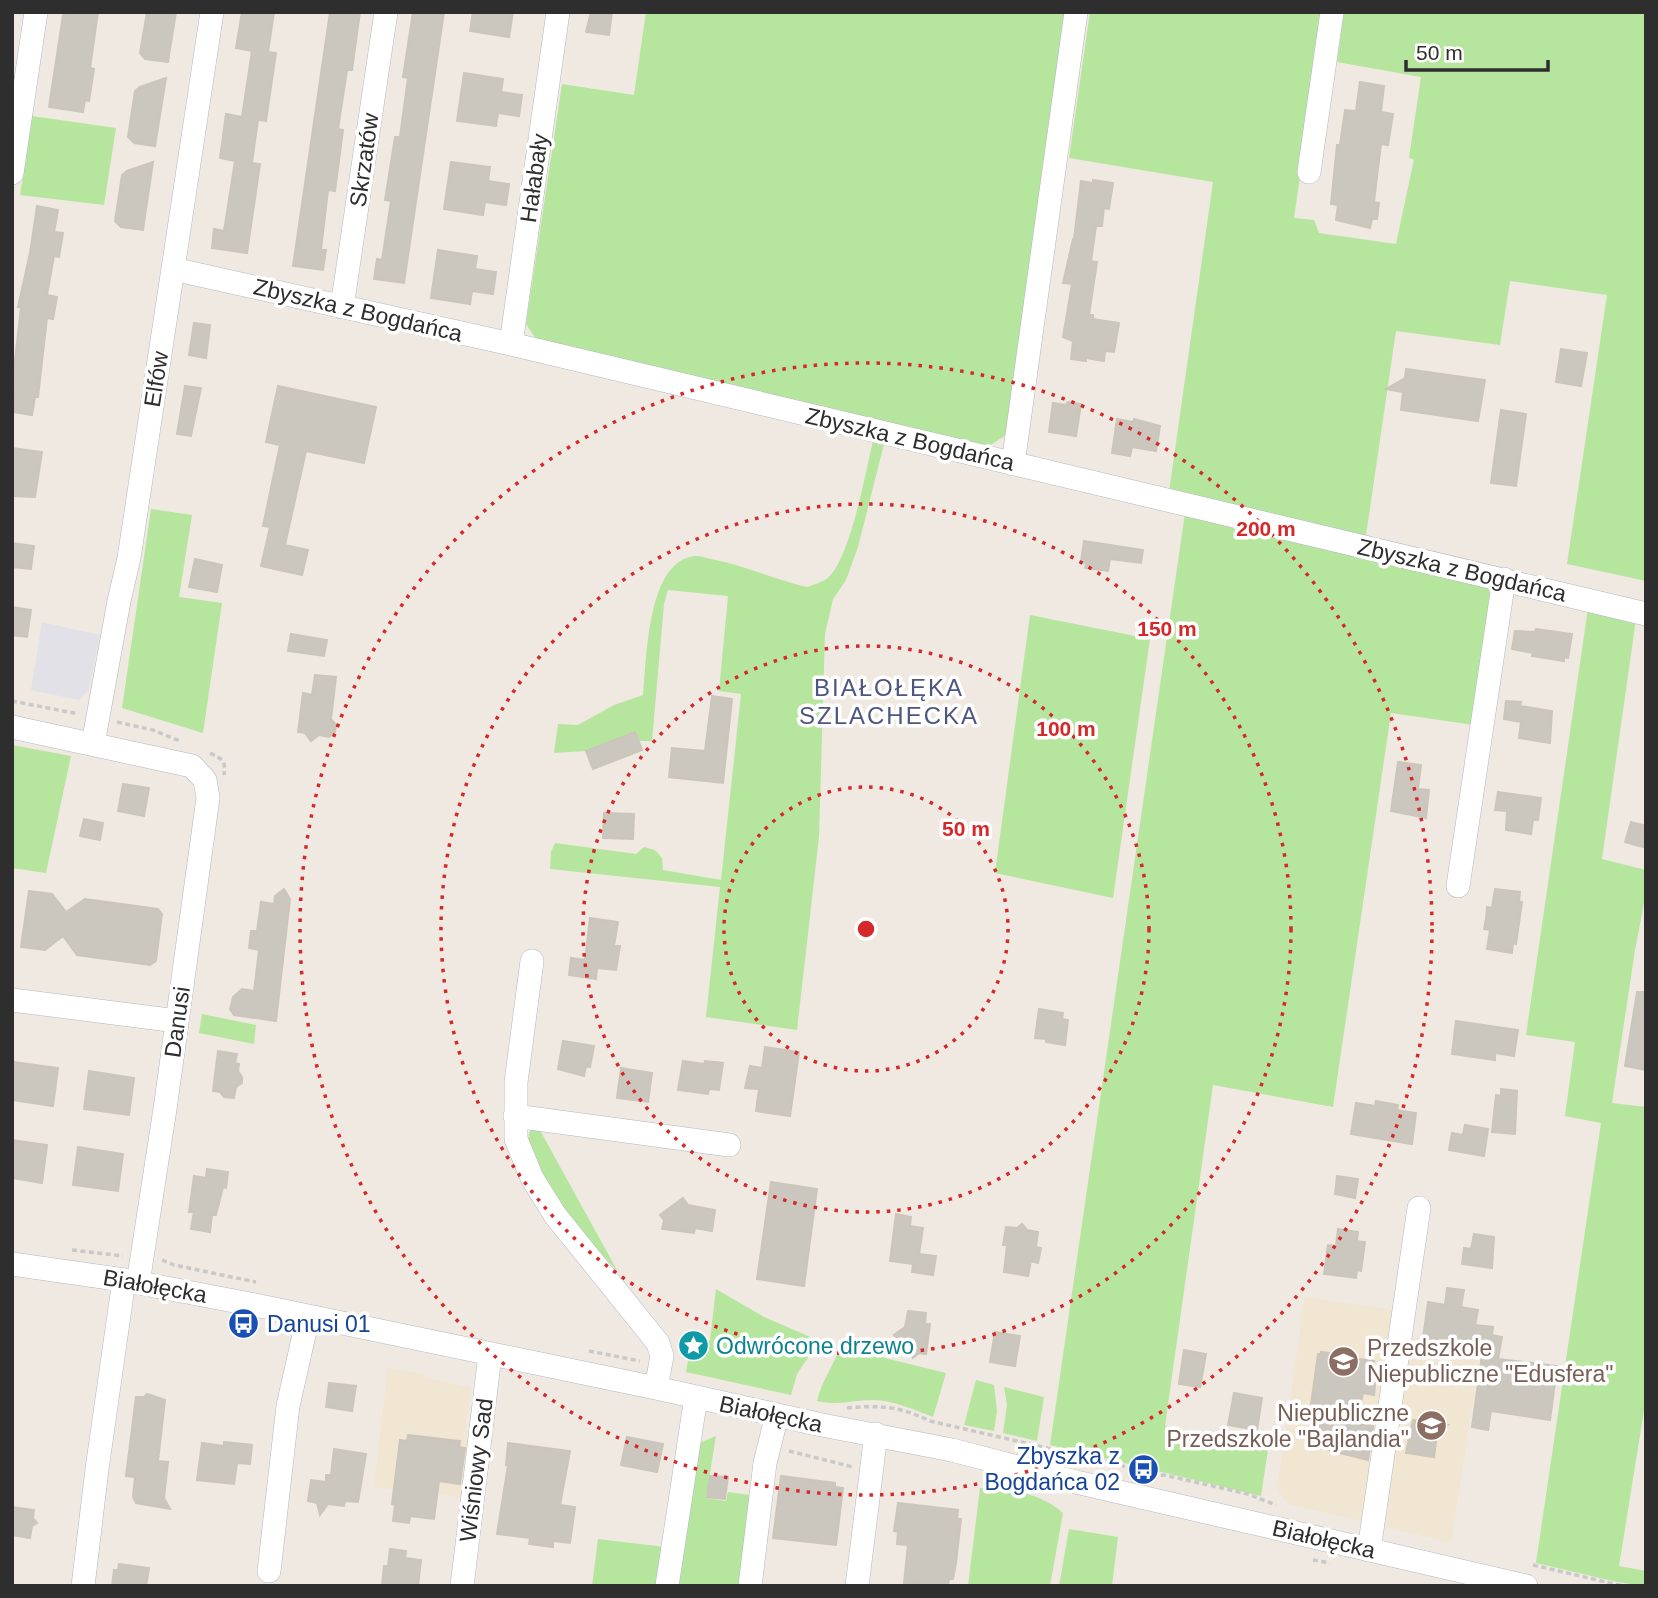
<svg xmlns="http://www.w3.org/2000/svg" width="1658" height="1598" viewBox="0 0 1658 1598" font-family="Arial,sans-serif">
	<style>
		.industrial { fill: #e3e1e8 }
		.education { fill: #f0e6d1 }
		.green { fill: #b6e59e }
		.building { fill: #cbc7bf; stroke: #cbc5ba; stroke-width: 2 }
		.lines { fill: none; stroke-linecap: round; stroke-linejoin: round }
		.minor-casing { stroke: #b4b7c1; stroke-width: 24 }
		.path { stroke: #c9c9c9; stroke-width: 3.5; stroke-dasharray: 5 3.5; stroke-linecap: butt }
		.minor { stroke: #fff; stroke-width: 23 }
		.ring { fill: none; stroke: #d62828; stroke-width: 3.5; stroke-dasharray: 3.5 7 }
		.labels { text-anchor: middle; stroke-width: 7; stroke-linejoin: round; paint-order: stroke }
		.street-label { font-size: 23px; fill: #2e2e2e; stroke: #fff }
		.transit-label { font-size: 23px; fill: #164399; stroke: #fff; text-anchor: start }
		.culture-label { font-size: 23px; fill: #0d838f; stroke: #fff; text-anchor: start }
		.education-label { font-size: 23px; fill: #785e54; stroke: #fff; text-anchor: start }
		.neighbourhood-label { font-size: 24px; letter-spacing: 2px; fill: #4d5680; stroke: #fff }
		.centre { fill: #d62828; stroke: #fff; stroke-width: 3.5 }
		.ring-label { font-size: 21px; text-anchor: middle; font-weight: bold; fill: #d62828; stroke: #fff; stroke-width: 7; stroke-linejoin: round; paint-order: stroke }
	</style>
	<rect width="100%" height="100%" fill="#efe9e1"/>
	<path class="industrial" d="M42 622 100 635 89 690 79 700 31 690Z"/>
	<path class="education" d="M1305 1297 1400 1311 1369 1523 1288 1504 1277 1489Z
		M1408 1336 1481 1347 1451 1543 1385 1527 1389 1507 1383 1505Z
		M388 1368 424 1374V1377L471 1388 464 1436 469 1437 461 1497 374 1487Z"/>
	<path class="green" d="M646 12H1067L1006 435 986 448 536 339 526 324 562 84 634 95Z
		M1090 12H1324L1294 218 1314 220 1319 233 1396 244 1414 159 1409 158 1421 77 1337 62 1344 12H1646V581L1567 564 1607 295 1510 281 1500 345 1396 331 1365 542 1169 492 1213 182 1069 158Z
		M32 116 116 128 104 205 20 195Z
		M873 441 884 444 858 547 846 580 833 599 825 634 819 837 797 1030 706 1017 720 887 550 869 551 852 555 843 636 854 644 847 655 850 662 858 663 870 721 880 741 694 719 691 728 596 668 590 664 604 652 741H639L634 732 586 751 554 753 558 724 578 725 614 705 643 695C647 658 647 556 698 556 705 557 713 560 720 561 750 568 778 580 807 587 813 585 823 582 828 578 851 556 865 474 873 441Z
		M151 509 192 515 179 597 222 603 203 733 122 708Z
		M1185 513 1490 588 1493 594 1474 725 1391 713 1333 1107 1213 1085 1165 1426 1268 1450 1261 1496 1050 1445Z
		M1588 608 1636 619 1602 859 1646 870V893L1635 950 1612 1103 1646 1107V1398L1619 1566 1646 1571V1586L1617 1582 1536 1563 1601 1123 1565 1116 1575 1042 1526 1035Z
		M1030 615 1150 639 1113 898 995 873Z
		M12 745 71 756 46 873 12 868Z
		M202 1014 256 1025 254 1044 199 1033Z
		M536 1123 618 1272 568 1217 528 1150 529 1133Z
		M716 1289 764 1317 815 1339 814 1349 797 1374 791 1395 686 1372 691 1343 696 1347 710 1340Z
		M840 1347 946 1373 933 1417C915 1410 893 1400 873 1400 850 1400 842 1406 817 1401 822 1380 833 1367 840 1347Z
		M976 1380 994 1385 997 1411 994 1431 964 1425Z
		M1004 1387 1044 1397 1037 1441 1003 1433 1007 1405Z
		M716 1436 706 1498 726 1501 728 1492 750 1495 739 1586H672L695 1445Z
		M980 1488C1009 1489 1041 1493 1063 1513L1050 1586H968Z
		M1069 1529 1118 1537 1112 1586H1059Z
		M598 1539 665 1547 658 1586H592Z"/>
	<path class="building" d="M67 12H98L90 68 94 69 89 101 85 100 83 112 49 107 63 15H66Z
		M147 12H176L168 62 145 59 140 53Z
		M242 12H274L268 52 276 53 266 121 258 120 255 141 252 163 260 164 247 253 212 248 214 229 224 231 235 161 220 158 226 114 242 117 252 51 236 48Z
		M330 12H360L352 70H347L338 129 343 130 335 191 328 190 321 250H326L323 270 293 266Z
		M413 12H444L404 283 374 279 377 259 382 260 391 201 385 200 395 137H400L408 78 403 77Z
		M473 12H513L509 37 470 31Z
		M591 12H612L609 35 586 32Z
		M464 73 503 79 501 92 522 95 519 116 498 113 496 126 457 121Z
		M166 78 155 146 134 143 128 137 135 91 140 87Z
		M1360 82 1384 86 1381 112 1393 114 1388 145 1381 144 1374 202 1379 203 1377 219H1372L1370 228 1336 220 1338 205 1331 204 1337 145H1340L1345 110 1356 111Z
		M153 162 143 230 121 227 115 221 122 175 127 171Z
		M451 162 490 167 488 181 509 184 506 205 485 202 483 215 444 209Z
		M1093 180 1113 183 1109 209 1104 208 1102 226H1096L1091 261 1097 262 1089 315H1093V319L1119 323 1114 352 1105 351 1104 361 1086 358V361L1071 359 1073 341 1063 337 1072 284 1063 283 1073 239H1074L1081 181 1093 183Z
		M37 206 58 210 54 232 63 233 59 257 54 256 47 295 57 297 53 319 47 318 38 397H35L32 415 13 412 15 394H13L15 379 13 378 21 307H18L30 253Z
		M438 250 477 256 475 269 496 272 493 294 472 291 470 304 431 298Z
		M194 323 210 325 206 358 189 355Z
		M1561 349 1587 353 1581 386 1556 382Z
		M1406 369 1485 380 1478 421 1401 410 1403 392 1386 389 1405 378Z
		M185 386 201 388 191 436 177 434Z
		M278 386 376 407 364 463 306 451 285 545 308 550 302 575 261 566 270 527 263 526 280 445 266 442Z
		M1068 402 1081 404 1076 436 1049 432 1053 403 1065 405Z
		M1501 410 1526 414 1516 486 1491 483Z
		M1117 419 1133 422 1134 419 1160 426 1156 451 1132 447 1130 456 1112 453Z
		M12 448 42 452 35 497 12 496Z
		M1084 541 1143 550 1141 563 1110 559 1108 571 1085 568 1086 563 1081 562Z
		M12 543 34 546 31 569 12 567Z
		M195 559 222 565 217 592 189 587Z
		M12 607 31 610 27 637 12 635Z
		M1536 629 1572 634 1568 658 1564 657V661L1532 656 1533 653 1512 649 1515 631 1535 632Z
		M291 634 327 640 324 656 288 651Z
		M315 675 336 677 331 719 336 725 335 732 329 737 319 735 311 741 305 733 298 732 303 693 312 695Z
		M712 696 732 699 723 783 669 777 672 748 705 751Z
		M1506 701 1521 702 1520 706 1552 711 1550 743 1519 738 1521 722 1504 719Z
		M635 732 642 750 593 769 586 751Z
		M1398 762 1421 765 1418 789 1429 790 1426 818 1391 811Z
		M123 784 149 788 144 816 118 811Z
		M1498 792 1541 798 1538 820H1533L1531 834 1506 830 1507 811 1495 810Z
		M604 813 634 814 633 839 603 838Z
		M84 819 103 823 100 840 80 836Z
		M1631 822 1646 826V848L1625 842Z
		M284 889 290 899 276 1021 234 1015 230 1009 233 997 242 989 254 991 259 950 249 948 251 931H257L261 902 274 904 275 896Z
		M1495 889 1520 892 1519 902H1522L1516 944 1513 943 1512 953 1487 949 1490 930 1484 929 1486 919 1487 907 1492 908Z
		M29 891 52 894 66 912 85 899 158 909 162 914 156 961 150 965 77 955 63 936 45 950 21 947Z
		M590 918 618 922 614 946H620L616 970 597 968 596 979 569 975 571 958 585 960Z
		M1637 992H1646V1070L1625 1066Z
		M1039 1009 1063 1013 1062 1019 1068 1020 1065 1045 1046 1042V1039L1035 1038Z
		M1456 1021 1518 1030 1514 1056 1495 1053V1060L1452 1054Z
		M563 1041 594 1046 590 1067 586 1066 584 1076 558 1069Z
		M765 1047 799 1052 790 1116 756 1111 759 1089 745 1088 750 1066 762 1068Z
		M218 1051 237 1054 235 1063 239 1064 238 1071 242 1077V1083L236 1087 234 1098 224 1097 220 1092 213 1091Z
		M683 1061 704 1064 705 1061 723 1063 719 1090 709 1089 708 1094 678 1090Z
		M14 1062 58 1068 53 1106 12 1100Z
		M621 1068 652 1073 648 1102 617 1098Z
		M89 1071 134 1078 129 1115 84 1109Z
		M1501 1089 1517 1091 1515 1134 1492 1132 1496 1095 1501 1096Z
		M1376 1101 1398 1105 1397 1110 1416 1113 1412 1144 1351 1134 1356 1103 1375 1106Z
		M1465 1125 1488 1129 1484 1156 1449 1150 1452 1133 1463 1135Z
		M12 1140 47 1145 42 1183 12 1178Z
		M78 1147 123 1154 118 1191 73 1185Z
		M207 1169 228 1172 226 1188 223 1187 216 1215H212L210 1232 191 1229 194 1212H189L194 1176 206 1178Z
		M1337 1176 1358 1179 1355 1198 1335 1194Z
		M771 1182 817 1189 804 1286 757 1279Z
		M683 1198 688 1205 715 1210 712 1231 695 1228 694 1233 662 1229 664 1220 660 1215Z
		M896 1214 911 1217 910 1226 923 1228 919 1254 936 1256 933 1275 912 1272 913 1264 890 1261Z
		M1022 1224 1027 1230 1038 1232 1036 1247 1041 1248 1038 1263 1031 1261 1028 1276 1004 1272 1007 1245H1003L1006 1227 1017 1228Z
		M1338 1229 1358 1232 1357 1241 1365 1242 1361 1271 1357 1270 1356 1278 1324 1274 1328 1245 1336 1246Z
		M1474 1234 1494 1237 1492 1268 1462 1264 1464 1248 1471 1249Z
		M1447 1288 1464 1290 1461 1307 1478 1310 1475 1325 1493 1327 1492 1335 1502 1337 1498 1359 1557 1366 1550 1420 1491 1411 1488 1430 1472 1427 1483 1347 1423 1338 1428 1302 1445 1305Z
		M908 1311 926 1313 925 1324H930L926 1354 919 1353 913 1358 909 1352 897 1350 898 1340 894 1335 905 1327Z
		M995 1332 1020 1336 1015 1366 990 1362Z
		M1184 1350 1206 1354 1200 1387 1179 1384Z
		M1321 1352 1337 1354V1356L1374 1361 1372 1375H1376L1374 1395 1363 1393 1356 1424 1373 1426 1368 1460 1312 1446 1317 1413 1310 1412 1318 1354H1321Z
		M329 1383 356 1386 352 1411 326 1407Z
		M1234 1393 1262 1398 1257 1430 1228 1425Z
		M147 1394 165 1400 158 1461 168 1462 164 1498 170 1509 136 1503 133 1497 135 1477 126 1476 136 1397H144Z
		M1413 1420 1448 1425 1437 1434 1434 1457 1406 1453Z
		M408 1435 460 1441 459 1447 465 1448 460 1484 439 1481 434 1519 410 1516 409 1523 393 1521 395 1505 392 1504 400 1440 407 1441Z
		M627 1437 663 1444 657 1472 621 1465Z
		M224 1442 252 1445 250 1464 237 1463 234 1484 197 1480 202 1443 224 1446Z
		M508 1443 570 1451 560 1505 575 1507 570 1543 553 1541V1547L529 1544 530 1538 497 1534 508 1465H506Z
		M334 1449 366 1454 358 1502 345 1501 344 1506 328 1504 320 1515 317 1503 308 1501 311 1480 326 1482V1475H331Z
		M710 1476 728 1477 725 1499 707 1497Z
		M781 1476 835 1483V1487L843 1488 836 1545 773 1538Z
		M898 1503 958 1510 957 1519H961L956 1563 953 1579H949L948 1586 904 1583 908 1545 897 1544 898 1532 894 1531Z
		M12 1507 34 1510 33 1518 37 1523 32 1526 30 1538 12 1535Z
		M390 1549 406 1551 405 1558 421 1560 418 1586H382L384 1566H388Z
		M119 1564 149 1568 146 1586H112L114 1570H118Z"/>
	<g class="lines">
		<defs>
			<path id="minor" d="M1309 172 1332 12
				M12 173 36 12
				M173 269 511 344 1646 614
				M342 307 386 12
				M511 344 558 12
				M1013 464 1076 12
				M12 727 192 766 205 780 208 798 165 1109 138 1283
				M93 744 119 601 129 558 212 12
				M1458 886 1504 579
				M532 961 516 1082V1139L532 1178 555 1215 658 1343 662 1356 656 1388
				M12 1000 177 1021
				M515 1116 729 1145
				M12 1264 124 1280 255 1305 656 1388 822 1425 952 1450 1076 1482 1526 1586
				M1369 1550 1419 1208
				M269 1571 288 1406 308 1317
				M83 1586 97 1469 124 1280
				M462 1586 490 1355
				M667 1586 696 1397
				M750 1586 765 1463 777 1415
				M857 1586 876 1434"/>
		</defs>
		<use href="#minor" class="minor-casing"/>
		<path class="path" d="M12 701 79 714
			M117 722 153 730 180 741
			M210 753C222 759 226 760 224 775
			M72 1250 123 1256
			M162 1260 174 1265 256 1282
			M589 1351 640 1361
			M847 1408C880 1405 899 1406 930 1421L1121 1465C1135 1472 1148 1476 1164 1475L1248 1494 1276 1505
			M789 1451 853 1467
			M1313 1560 1330 1563
			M1533 1565 1623 1586"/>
		<use href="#minor" class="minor"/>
	</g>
	<g class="ring">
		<circle cx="866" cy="929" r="142"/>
		<circle cx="866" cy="929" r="283"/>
		<circle cx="866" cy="929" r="425"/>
		<circle cx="866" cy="929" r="566"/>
	</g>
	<defs>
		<symbol id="bus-disc" viewBox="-11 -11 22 22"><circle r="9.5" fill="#1a4fb4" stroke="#fff"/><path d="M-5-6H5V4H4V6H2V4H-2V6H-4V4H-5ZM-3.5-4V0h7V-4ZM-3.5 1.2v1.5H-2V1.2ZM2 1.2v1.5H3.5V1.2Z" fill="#fff"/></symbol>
		<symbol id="sight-disc" viewBox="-11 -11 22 22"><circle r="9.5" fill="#0f9aa8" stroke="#fff"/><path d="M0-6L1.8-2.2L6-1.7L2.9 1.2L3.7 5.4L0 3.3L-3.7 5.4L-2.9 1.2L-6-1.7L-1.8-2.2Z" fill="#fff"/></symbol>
		<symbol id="school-disc" viewBox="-11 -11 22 22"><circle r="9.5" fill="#8d6e63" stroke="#fff"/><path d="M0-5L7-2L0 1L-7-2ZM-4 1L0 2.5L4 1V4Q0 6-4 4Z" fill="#fff"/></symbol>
	</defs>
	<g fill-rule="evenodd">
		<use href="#bus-disc" x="226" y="1306" width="35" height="35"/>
		<use href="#sight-disc" x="676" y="1328" width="35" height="35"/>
		<use href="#school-disc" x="1326" y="1344" width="35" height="35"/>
		<use href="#school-disc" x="1414" y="1408" width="35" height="35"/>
		<use href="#bus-disc" x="1126" y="1452" width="35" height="35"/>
	</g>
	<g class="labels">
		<g class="street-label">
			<text transform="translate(364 160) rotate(-82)" y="8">Skrzatów</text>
			<text transform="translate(534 178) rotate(-82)" y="8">Hałabały</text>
			<text transform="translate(358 310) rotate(13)" y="8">Zbyszka z Bogdańca</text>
			<text transform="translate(156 379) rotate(-81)" y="8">Elfów</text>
			<text transform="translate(910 439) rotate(13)" y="8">Zbyszka z Bogdańca</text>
			<text transform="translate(1462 570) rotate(13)" y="8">Zbyszka z Bogdańca</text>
			<text transform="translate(177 1022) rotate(-82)" y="8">Danusi</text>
			<text transform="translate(155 1286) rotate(10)" y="8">Białołęcka</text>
			<text transform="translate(771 1414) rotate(12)" y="8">Białołęcka</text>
			<text transform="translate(476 1470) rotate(-83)" y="8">Wiśniowy Sad</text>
			<text transform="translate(1324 1539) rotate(13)" y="8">Białołęcka</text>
		</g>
		<g class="transit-label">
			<text x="267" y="1332">Danusi 01</text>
			<text x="1120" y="1464" text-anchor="end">Zbyszka z<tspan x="1120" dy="26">Bogdańca 02</tspan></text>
		</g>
		<g class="culture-label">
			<text x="716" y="1354">Odwrócone drzewo</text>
		</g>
		<g class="education-label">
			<text x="1367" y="1356">Przedszkole<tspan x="1367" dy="26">Niepubliczne "Edusfera"</tspan></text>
			<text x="1409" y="1421" text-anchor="end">Niepubliczne<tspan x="1409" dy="26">Przedszkole "Bajlandia"</tspan></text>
		</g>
		<g class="neighbourhood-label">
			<text x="889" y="696">BIAŁOŁĘKA<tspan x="889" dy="28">SZLACHECKA</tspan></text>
		</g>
	</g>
	<circle cx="866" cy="929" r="10" class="centre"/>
	<g class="ring-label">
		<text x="1266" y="536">200 m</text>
		<text x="1167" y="636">150 m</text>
		<text x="1066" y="736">100 m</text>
		<text x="966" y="836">50 m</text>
	</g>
	<rect width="1658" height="1598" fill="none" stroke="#2e2e2e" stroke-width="28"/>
	<path d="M1406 60v10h142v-10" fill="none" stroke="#2e2e2e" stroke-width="3.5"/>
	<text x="1416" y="60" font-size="21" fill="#2e2e2e" stroke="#ffffff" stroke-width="5" paint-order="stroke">50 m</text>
</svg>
